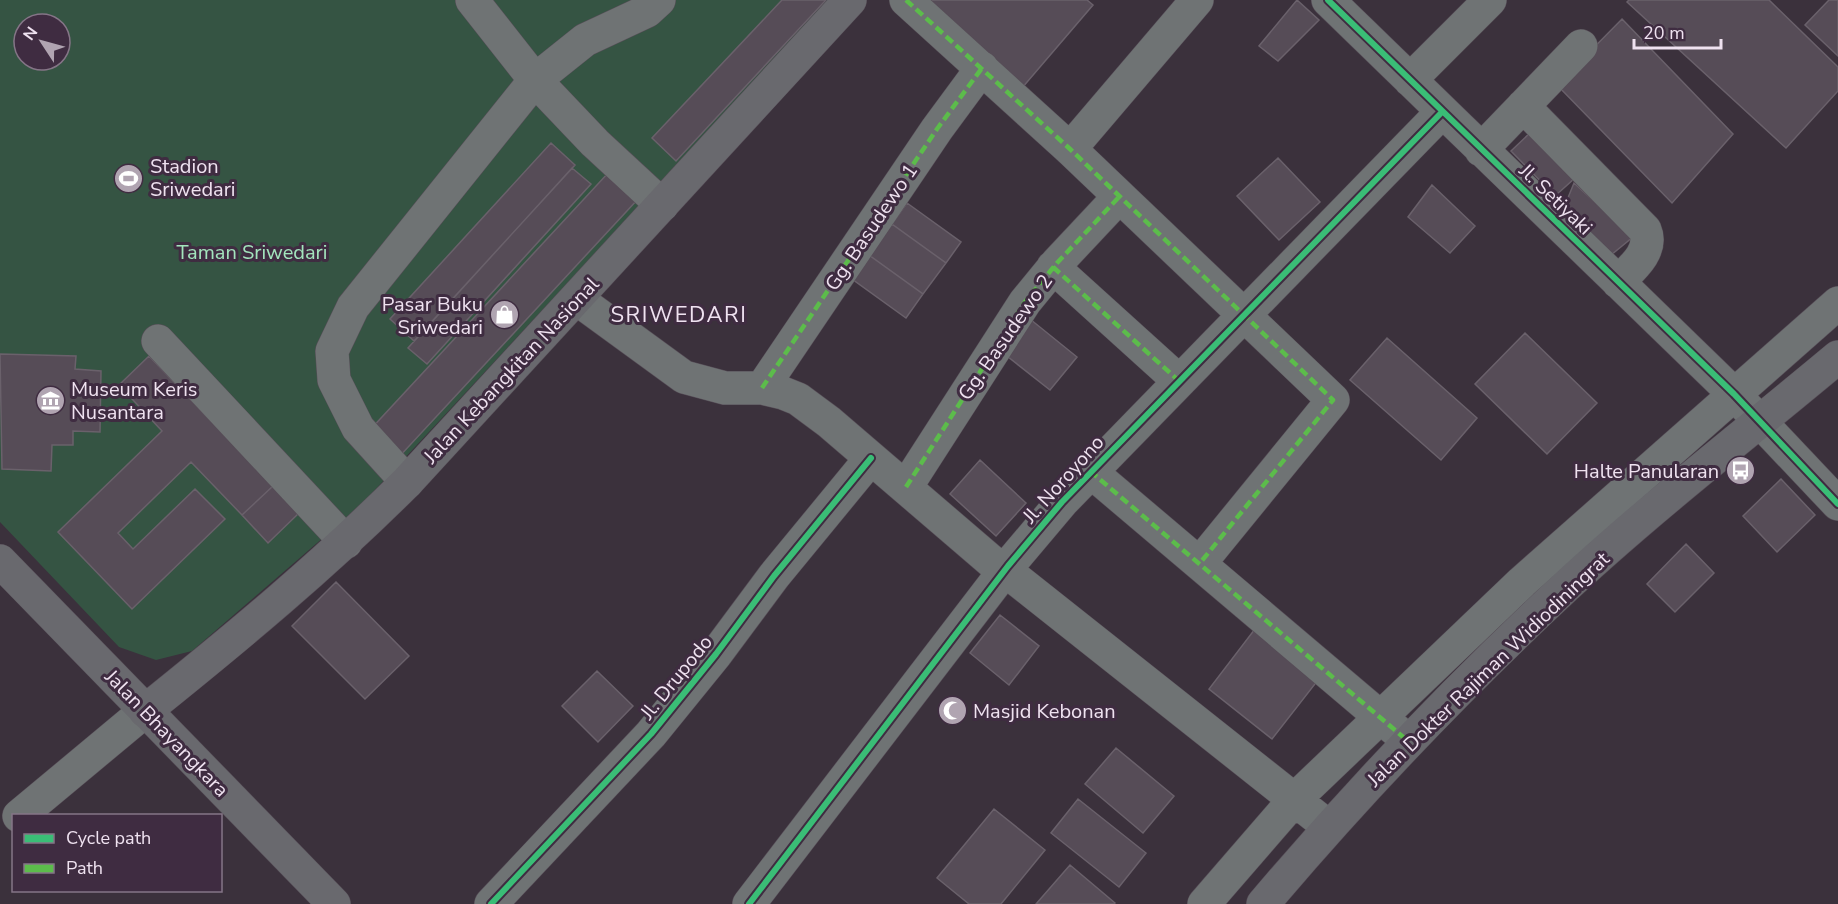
<svg xmlns="http://www.w3.org/2000/svg" width="1838" height="904" viewBox="0 0 1838 904" font-family="'Nunito Sans',sans-serif">
	<style>
		.green { fill: #355443; fill-rule: evenodd }
		.building { fill: #564c57; stroke: #6a616b; stroke-width: 1.5 }
		.lines { fill: none; stroke-linecap: round; stroke-linejoin: round }
		.minor-casing { stroke: #574e58; stroke-width: 34 }
		.major-casing { stroke: #574e58; stroke-width: 34 }
		.minor { stroke: #6f7374; stroke-width: 33 }
		.major { stroke: #69696e; stroke-width: 33 }
		.quiet { stroke: #5cbc4b; stroke-width: 4.5; stroke-dasharray: 9 4.5; stroke-linecap: butt }
		.cycleway-casing { stroke: #3f2c41; stroke-width: 10 }
		.cycleway { stroke: #3abd76; stroke-width: 6 }
		.labels { text-anchor: middle; stroke-width: 6; stroke-linejoin: round; paint-order: stroke }
		.poi-label { font-size: 20px; fill: #efe2f0; stroke: #3f2c41; text-anchor: start }
		.street-label { font-size: 20px; fill: #efe2f0; stroke: #3f2c41 }
		.park-label { font-size: 20px; fill: #a3e5bd; stroke: #3f2c41 }
		.quarter-label { font-size: 22px; letter-spacing: 1.5px; fill: #efe2f0; stroke: #3f2c41 }
	</style>
	<rect width="100%" height="100%" fill="#3b313c"/>
	<path class="green" d="M0 0H831L361 505 192 651 156 660 119 647 0 522ZM24 24H60V60H24Z"/>
	<path class="building" d="M782 0H826L676 161 652 138Z
		M918 0H1087L1093 5 1022 88Z
		M1297 0 1319 20 1278 61 1259 46Z
		M1629 0H1769L1838 67V91L1786 148 1627 2Z
		M1829 0H1838V56L1805 25Z
		M1622 19 1733 134 1672 203 1557 85Z
		M1532 131 1575 178 1555 196 1511 151Z
		M551 143 575 165 414 341 390 319Z
		M1278 158 1320 202 1279 240 1237 196Z
		M572 168 591 184 427 364 408 348Z
		M609 172 638 199 398 458 369 431Z
		M1574 183 1633 237 1611 255 1563 210Z
		M1432 185 1475 226 1450 253 1408 217Z
		M907 203 961 242 946 263 892 224Z
		M892 224 946 263 923 294 869 255Z
		M869 255 923 294 906 318 852 279Z
		M1025 315 1077 357 1050 390 998 349Z
		M1525 333 1597 403 1547 454 1475 384Z
		M1387 338 1477 418 1441 460 1350 380Z
		M0 354 76 356 75 369 101 371 100 432 73 431V445H52L51 471 2 469Z
		M149 356 273 486 242 515 191 462 118 533 133 549 195 489 225 519 132 609 58 532 162 431 119 385Z
		M980 460 1026 503 996 536 950 494Z
		M1781 479 1815 515 1777 552 1743 516Z
		M273 486 299 513 268 543 242 515Z
		M1686 544 1714 573 1675 612 1647 584Z
		M336 582 409 656 365 699 292 626Z
		M1000 615 1039 646 1009 685 970 653Z
		M1258 625 1322 675 1272 739 1209 689Z
		M597 671 633 706 598 742 562 706Z
		M1116 748 1174 796 1143 833 1085 784Z
		M1078 799 1146 853 1119 887 1051 833Z
		M994 809 1045 850 1001 904H969L937 878Z
		M1070 865 1115 903 1114 904H1036Z"/>
	<g class="lines">
		<defs>
			<path id="minor" d="M472 0 535 80 595 143 662 205
				M906 0 1070 149 1333 400 1200 563
				M1328 0 1734 394 1838 504
				M1410 80 1490 0
				M1523 106 1645 230C1654 251 1631 269 1618 282
				M1070 149 1197 0
				M1481 150 1581 46
				M1053 267 1179 381
				M577 299 684 377 725 388H762L783 393 798 399 829 422 1005 573
				M158 341 346 542
				M762 388 937 129 982 68
				M1090 471 1398 732
				M407 482 358 428 334 380 332 351 353 307 535 80 585 40 647 11 659 0
				M906 487 1025 302 1057 263 1118 198
				M1006 571 1329 827
				M19 816 145 711
				M491 904 651 734 716 654 774 576 871 458
				M749 904 1008 566 1062 502 1442 112
				M1204 904 1295 799 1522 582 1838 303"/>
			<path id="major" d="M0 561 334 904
				M145 711C236 638 325 564 407 482L850 0
				M1263 904C1351 800 1445 701 1544 607 1637 518 1740 439 1838 357"/>
		</defs>
		<use href="#minor" class="minor-casing"/>
		<use href="#major" class="major-casing"/>
		<use href="#minor" class="minor"/>
		<use href="#major" class="major"/>
		<path class="quiet" d="M906 0 1070 149 1333 400 1200 563
			M1053 267 1179 381
			M762 388 937 129 982 68
			M1090 471 1409 742
			M906 487 1025 302 1057 263 1118 198"/>
		<defs>
			<path id="cycleway" d="M1328 0 1734 394 1838 504
				M491 904 651 734 716 654 774 576 871 458
				M749 904 1008 566 1062 502 1442 112"/>
		</defs>
		<use href="#cycleway" class="cycleway-casing"/>
		<use href="#cycleway" class="cycleway"/>
	</g>
	<defs>
		<symbol id="stadium-disc" viewBox="-11 -11 22 22"><circle r="9.5" fill="#b0a4b1" stroke="#3f2c41"/><path d="M0-5a6.5 5 0 1 0 0 10a6.5 5 0 1 0 0-10ZM-3.5-1.8h7v3.6h-7Z" fill="#fff"/></symbol>
		<symbol id="shop-disc" viewBox="-11 -11 22 22"><circle r="9.5" fill="#b0a4b1" stroke="#3f2c41"/><path d="M-5-2.5h2.3a2.7 3.5 0 0 1 5.4 0H5L5.5 6h-11ZM-1.5-2.5h3a1.5 2.3 0 0 0-3 0Z" fill="#fff"/></symbol>
		<symbol id="museum-disc" viewBox="-11 -11 22 22"><circle r="9.5" fill="#b0a4b1" stroke="#3f2c41"/><path d="M0-6L6-3V-2H-6V-3ZM-5-1h2V3h-2ZM-1-1h2V3h-2ZM3-1h2V3H3ZM-6 4H6V6H-6Z" fill="#fff"/></symbol>
		<symbol id="bus-disc" viewBox="-11 -11 22 22"><circle r="9.5" fill="#b0a4b1" stroke="#3f2c41"/><path d="M-5-6H5V4H4V6H2V4H-2V6H-4V4H-5ZM-3.5-4V0h7V-4ZM-3.5 1.2v1.5H-2V1.2ZM2 1.2v1.5H3.5V1.2Z" fill="#fff"/></symbol>
		<symbol id="mosque-disc" viewBox="-11 -11 22 22"><circle r="9.5" fill="#b0a4b1" stroke="#3f2c41"/><path d="M3.5-4.9A6 6 0 1 0 3.5 4.9A5 5 0 1 1 3.5-4.9Z" fill="#fff"/></symbol>
	</defs>
	<g fill-rule="evenodd">
		<use href="#stadium-disc" x="112" y="162" width="33" height="33"/>
		<use href="#shop-disc" x="488" y="298" width="33" height="33"/>
		<use href="#museum-disc" x="34" y="384" width="33" height="33"/>
		<use href="#bus-disc" x="1724" y="454" width="33" height="33"/>
		<use href="#mosque-disc" x="936" y="694" width="33" height="33"/>
	</g>
	<g class="labels">
		<g class="poi-label">
			<text x="150" y="173">Stadion<tspan x="150" dy="23">Sriwedari</tspan></text>
			<text x="483" y="311" text-anchor="end">Pasar Buku<tspan x="483" dy="23">Sriwedari</tspan></text>
			<text x="71" y="396">Museum Keris<tspan x="71" dy="23">Nusantara</tspan></text>
			<text x="1719" y="478" text-anchor="end">Halte Panularan</text>
			<text x="973" y="718">Masjid Kebonan</text>
		</g>
		<g class="street-label">
			<text transform="translate(1556 199) rotate(44)" y="7">Jl. Setiyaki</text>
			<text transform="translate(871 227) rotate(-56)" y="7">Gg. Basudewo 1</text>
			<text transform="translate(1005 337) rotate(-55)" y="7">Gg. Basudewo 2</text>
			<text transform="translate(511 370) rotate(-47)" y="7">Jalan Kebangkitan Nasional</text>
			<text transform="translate(1063 479) rotate(-48)" y="7">Jl. Noroyono</text>
			<text transform="translate(1488 669) rotate(-44)" y="7">Jalan Dokter Rajiman Widiodiningrat</text>
			<text transform="translate(676 677) rotate(-51)" y="7">Jl. Drupodo</text>
			<text transform="translate(167 733) rotate(46)" y="7">Jalan Bhayangkara</text>
		</g>
		<g class="park-label">
			<text x="252" y="259">Taman Sriwedari</text>
		</g>
		<g class="quarter-label">
			<text x="679" y="322">SRIWEDARI</text>
		</g>
	</g>
	<rect x="12" y="814" width="210" height="78" fill="#3f2c41" stroke="#857587" stroke-width="1.5"/>
	<rect x="24" y="834" width="30" height="9" fill="#3abd76" stroke="#857587" stroke-width="1.5"/>
	<text x="66" y="844" font-size="18" fill="#efe2f0">Cycle path</text>
	<rect x="24" y="864" width="30" height="9" fill="#5cbc4b" stroke="#857587" stroke-width="1.5"/>
	<text x="66" y="874" font-size="18" fill="#efe2f0">Path</text>
	<g transform="translate(42 42) rotate(306)"><circle r="28" fill="#3f2c41" stroke="#857587" stroke-width="1.5"/>
	<path d="M0-4.5L10 22L0 15L-10 22Z" fill="#b0a4b1"/>
	<text y="-9" font-size="16" font-weight="bold" text-anchor="middle" fill="#efe2f0">N</text>
	</g>
	<path d="M1634 39v9h87v-9" fill="none" stroke="#efe2f0" stroke-width="3"/>
	<text x="1643" y="39" font-size="18" fill="#efe2f0" stroke="#3f2c41" stroke-width="4.5" paint-order="stroke">20 m</text>
</svg>
